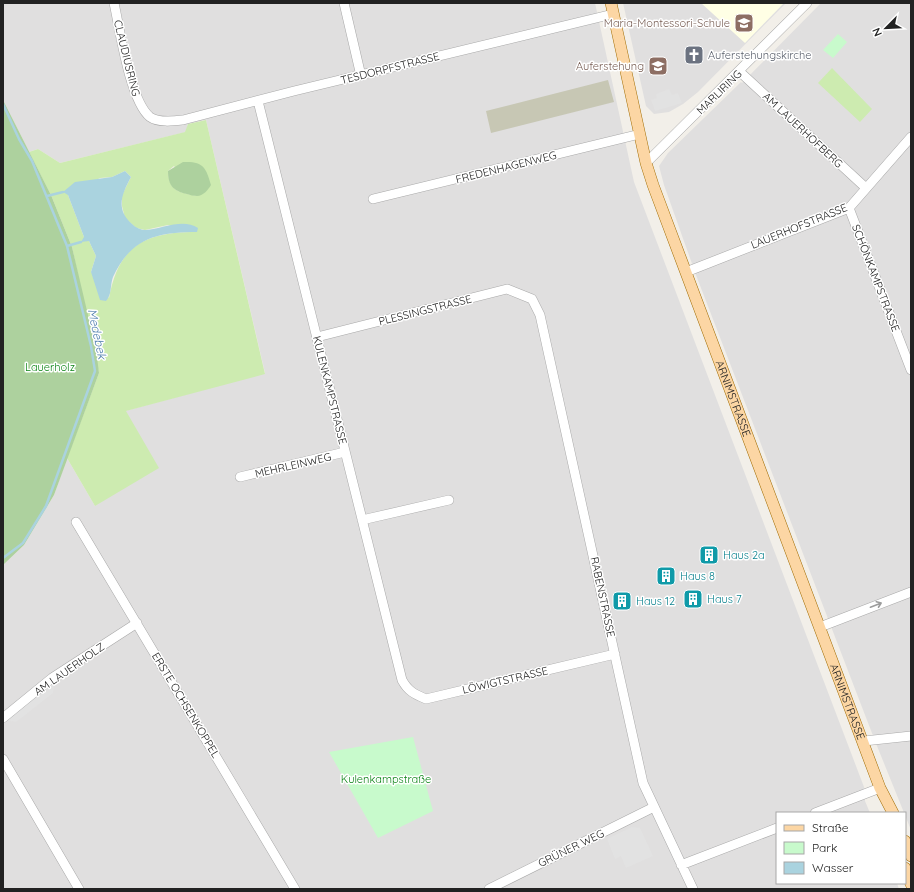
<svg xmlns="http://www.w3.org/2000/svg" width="914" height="892" viewBox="0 0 914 892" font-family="Quicksand,sans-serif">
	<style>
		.residential { fill: #e0dfdf }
		.education { fill: #ffffe5 }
		.construction { fill: #c7c7b4 }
		.grass { fill: #cdebb0; fill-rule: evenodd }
		.forest { fill: #add19e }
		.park { fill: #c8facc }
		.parking { fill: #e2e2e2 }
		.water { fill: #aad3df }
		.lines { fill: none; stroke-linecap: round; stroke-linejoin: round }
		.stream { stroke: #aad3df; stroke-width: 2.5 }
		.minor-casing { stroke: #a9a9a9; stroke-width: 10 }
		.major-casing { stroke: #a06b00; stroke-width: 12 }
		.minor { stroke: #fff; stroke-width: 9 }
		.major { stroke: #fcd6a4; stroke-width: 11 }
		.oneway { stroke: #9c9c9c }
		.labels { text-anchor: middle; stroke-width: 3; stroke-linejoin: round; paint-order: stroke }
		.education-label { font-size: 11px; fill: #785e54; stroke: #fff; text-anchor: end }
		.worship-label { font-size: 11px; fill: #5b616d; stroke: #fff; text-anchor: start }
		.street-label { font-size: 11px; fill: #222; stroke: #fff }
		.park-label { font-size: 11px; fill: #0c8416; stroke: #fff }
		.culture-label { font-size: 11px; fill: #0d838f; stroke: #fff; text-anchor: start }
		.water-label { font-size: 12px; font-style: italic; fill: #4a7aab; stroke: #fff }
	</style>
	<rect width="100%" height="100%" fill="#f2efe9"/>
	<path class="residential" d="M3 3H595L634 182 864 787 865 801 870 813H777V883H897L899 889H3V565L24 545 54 495 67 458 95 506 125 411 265 373 206 120 188 124 186 132 60 163 38 149 29 152 3 100Z
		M623 3H786L698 92 683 104 669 112 654 114 646 106Z
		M821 3H911V830L875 741 696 275 664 185 659 166 668 153 741 82 742 83Z"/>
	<path class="education" d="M701 3H784L745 43Z"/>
	<path class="construction" d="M608 80 614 102 491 133 486 111Z"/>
	<path class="grass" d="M832 68 872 109 860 122 818 83Z
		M206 120 265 374 126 411 159 468 95 506 67 458 99 373 72 247 51 195 29 152 38 149 60 163 185 132 188 124ZM174 166 197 196C179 192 169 192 168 171ZM125 171 131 177 122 195V206L125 218 136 228 145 230 168 225 197 232C146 232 119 244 109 298L91 272 96 256 89 241 84 237 68 195 100 178 112 177Z"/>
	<path class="forest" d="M3 100 51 195 72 247 96 349 99 373 54 495 24 545 3 565Z
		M183 162C203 161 206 167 211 185 208 190 203 196 197 196 194 196 190 195 187 194 173 191 168 185 168 171Z"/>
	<path class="park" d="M838 34 847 42 833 58 823 50Z
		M413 737 433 811 378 838 329 752Z"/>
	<path class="parking" d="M669 89 672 95 678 93 682 103 655 111 651 100 657 98 656 94Z
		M52 678 55 682 53 693 16 722 6 720Z
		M632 827 640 828 653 856 626 868 621 856 615 859 607 839Z"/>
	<path class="water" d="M125 171 131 177C122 194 115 209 132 224 136 228 141 230 146 230 162 229 183 218 198 228L197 232C157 232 131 238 113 277 110 285 112 295 106 301L100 300 91 272 96 256 89 241 81 242 84 237 68 195 63 192 75 182 112 177Z"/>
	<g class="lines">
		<path class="stream" d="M3 104 19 139 32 161 67 246 91 346 95 371 46 506 23 543 3 558
			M47 196 63 192
			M67 246 81 242"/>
		<defs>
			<path id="minor" d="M114 3C120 30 130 101 150 117 158 123 174 121 183 120L294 91 613 14
				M344 3 361 76
				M740 72 866 188
				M258 101 402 680C408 691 414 694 426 699L615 654
				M646 163 807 3
				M373 199 640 134
				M849 208 911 370
				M686 272 849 208 911 137
				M317 337 507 289 532 299 540 315 643 783 693 889
				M240 477 345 452
				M362 520 449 500
				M76 522 295 889
				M820 627 911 592
				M3 718 52 678 137 623
				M864 741 911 736
				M3 759 79 889
				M815 813 880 788
				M681 865 777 828
				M489 889 654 807"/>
			<g id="major">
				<path id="s1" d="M611 3 646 163 653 185 880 788 893 813"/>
				<path d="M905 841 911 856"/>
				<path d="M905 868 911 884"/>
			</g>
		</defs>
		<use href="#minor" class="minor-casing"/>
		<use href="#major" class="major-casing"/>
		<use href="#minor" class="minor"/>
		<use href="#major" class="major"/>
	</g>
	<defs><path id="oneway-shaft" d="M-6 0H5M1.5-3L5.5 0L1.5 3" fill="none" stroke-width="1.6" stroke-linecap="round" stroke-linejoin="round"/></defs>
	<use class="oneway" href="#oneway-shaft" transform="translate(876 605) rotate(-21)"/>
	<defs>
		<symbol id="school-square" viewBox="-11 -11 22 22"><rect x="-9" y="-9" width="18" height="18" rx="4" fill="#8d6e63" stroke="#fff"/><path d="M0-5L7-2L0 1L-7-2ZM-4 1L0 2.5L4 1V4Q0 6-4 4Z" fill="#fff"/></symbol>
		<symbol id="church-square" viewBox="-11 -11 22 22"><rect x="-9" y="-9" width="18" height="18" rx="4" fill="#6b7280" stroke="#fff"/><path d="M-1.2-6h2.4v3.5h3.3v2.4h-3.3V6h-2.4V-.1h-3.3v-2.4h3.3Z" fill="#fff"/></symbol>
		<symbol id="building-square" viewBox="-11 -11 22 22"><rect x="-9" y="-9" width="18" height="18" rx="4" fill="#0f9aa8" stroke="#fff"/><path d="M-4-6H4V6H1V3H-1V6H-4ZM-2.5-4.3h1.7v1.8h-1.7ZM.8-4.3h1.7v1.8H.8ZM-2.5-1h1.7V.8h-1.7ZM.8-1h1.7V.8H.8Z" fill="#fff"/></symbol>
	</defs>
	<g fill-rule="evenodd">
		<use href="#school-square" x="733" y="12" width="22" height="22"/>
		<use href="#church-square" x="683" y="44" width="22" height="22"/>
		<use href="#school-square" x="647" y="55" width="22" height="22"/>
		<use href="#building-square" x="698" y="544" width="22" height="22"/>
		<use href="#building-square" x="655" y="565" width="22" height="22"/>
		<use href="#building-square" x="682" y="588" width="22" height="22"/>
		<use href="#building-square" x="611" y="590" width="22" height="22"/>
	</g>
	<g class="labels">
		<g class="education-label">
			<text x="730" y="27">Maria-Montessori-Schule</text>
			<text x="644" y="70">Auferstehung</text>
		</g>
		<g class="worship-label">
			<text x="708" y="59">Auferstehungskirche</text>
		</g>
		<g class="street-label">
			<text transform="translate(127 58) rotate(76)" y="4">CLAUDIUSRING</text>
			<text transform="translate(390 68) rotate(-14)" y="4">TESDORPFSTRASSE</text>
			<text transform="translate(719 92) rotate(-44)" y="4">MARLIRING</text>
			<text transform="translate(803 130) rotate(43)" y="4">AM LAUERHOFBERG</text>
			<text transform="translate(506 167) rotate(-14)" y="4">FREDENHAGENWEG</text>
			<text transform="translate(799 226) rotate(-22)" y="4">LAUERHOFSTRASSE</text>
			<text transform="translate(876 278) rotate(69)" y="4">SCHÖNKAMPSTRASSE</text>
			<text transform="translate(425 310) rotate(-14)" y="4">PLESSINGSTRASSE</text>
			<text transform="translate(330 390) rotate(76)" y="4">KULENKAMPSTRASSE</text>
			<text dy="4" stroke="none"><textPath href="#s1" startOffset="415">ARNIMSTRASSE</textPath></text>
			<text transform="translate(293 465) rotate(-13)" y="4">MEHRLEINWEG</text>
			<text transform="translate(603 597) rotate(78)" y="4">RABENSTRASSE</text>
			<text transform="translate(69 669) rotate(-35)" y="4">AM LAUERHOLZ</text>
			<text transform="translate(505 680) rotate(-13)" y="4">LÖWIGTSTRASSE</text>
			<text dy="4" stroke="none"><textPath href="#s1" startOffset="739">ARNIMSTRASSE</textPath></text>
			<text transform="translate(186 705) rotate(59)" y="4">ERSTE OCHSENKOPPEL</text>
			<text transform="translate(571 848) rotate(-26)" y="4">GRÜNER WEG</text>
		</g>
		<g class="park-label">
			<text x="50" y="371">Lauerholz</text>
			<text x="386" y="783">Kulenkampstraße</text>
		</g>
		<g class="culture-label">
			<text x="723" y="559">Haus 2a</text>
			<text x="680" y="580">Haus 8</text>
			<text x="707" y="603">Haus 7</text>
			<text x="636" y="605">Haus 12</text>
		</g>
		<g class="water-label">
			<text transform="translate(97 334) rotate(78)" y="4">Medebek</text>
		</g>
	</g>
	<rect width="914" height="892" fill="none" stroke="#222222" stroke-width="8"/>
	<rect x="776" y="812" width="130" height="72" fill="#ffffff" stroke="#a7a7a7"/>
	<rect x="784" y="825" width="20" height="6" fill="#fcd6a4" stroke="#a7a7a7"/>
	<text x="812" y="832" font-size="12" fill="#222222">Straße</text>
	<rect x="784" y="842" width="20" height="12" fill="#c8facc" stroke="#a7a7a7"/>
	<text x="812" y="852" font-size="12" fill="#222222">Park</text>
	<rect x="784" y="862" width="20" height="12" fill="#aad3df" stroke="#a7a7a7"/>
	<text x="812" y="872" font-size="12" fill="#222222">Wasser</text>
	<g transform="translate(886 28) rotate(246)" stroke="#ffffff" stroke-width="3" paint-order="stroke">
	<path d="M0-3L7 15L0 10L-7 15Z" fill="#222222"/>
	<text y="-6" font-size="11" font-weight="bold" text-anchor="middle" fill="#222222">N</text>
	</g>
</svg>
